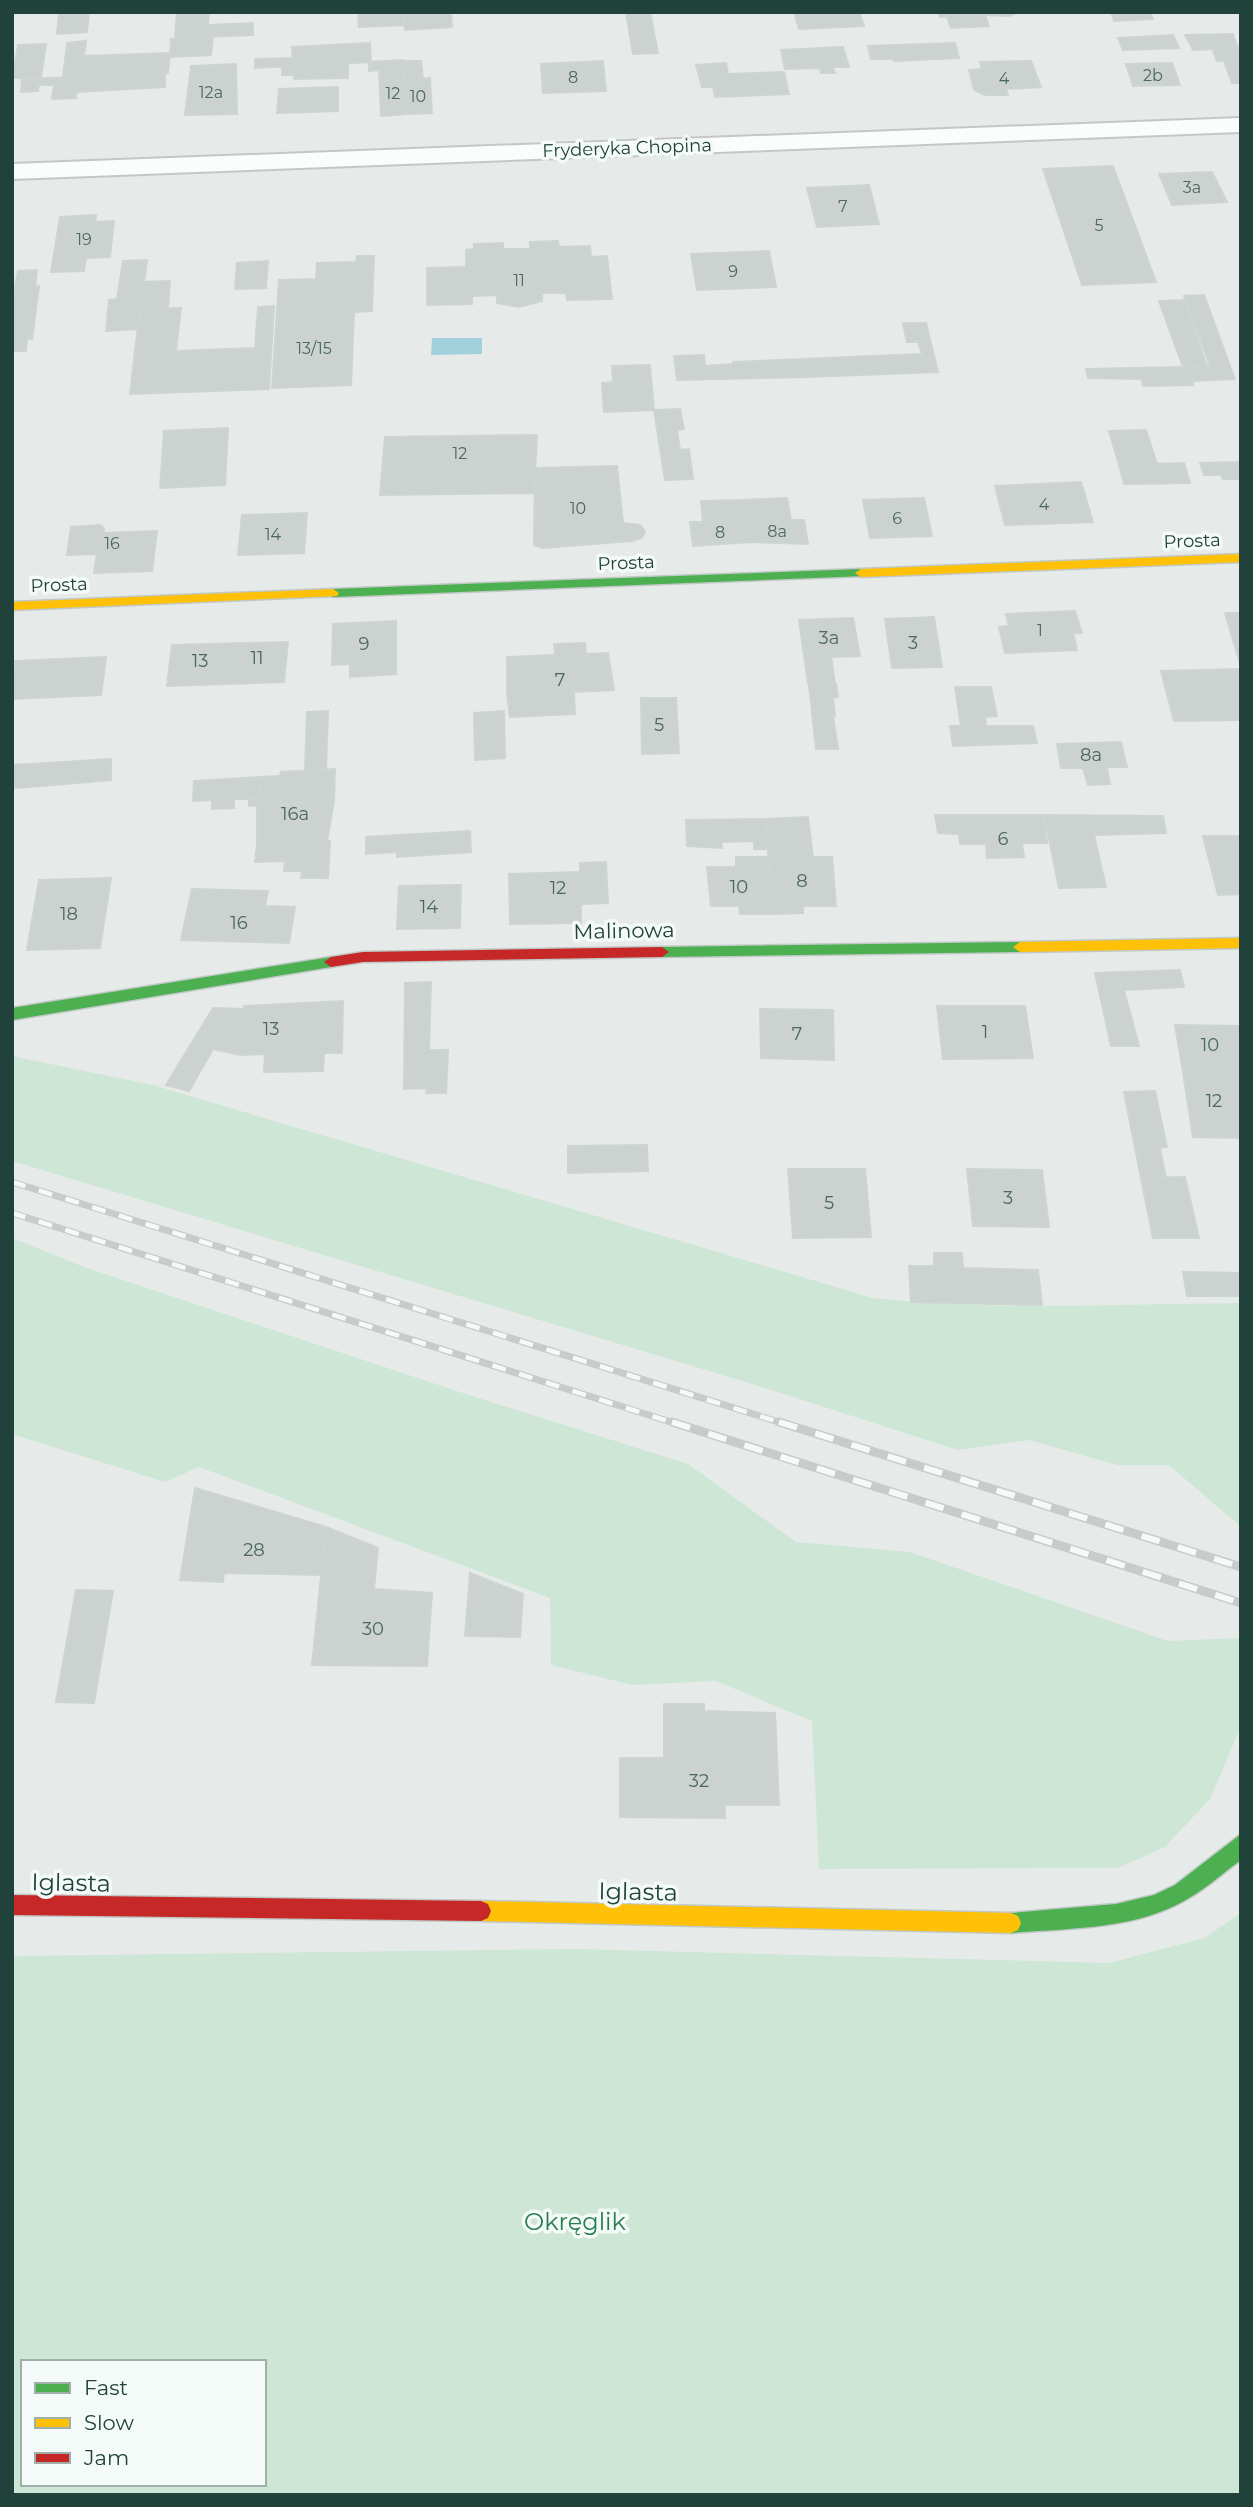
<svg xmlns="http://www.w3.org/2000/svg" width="1253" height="2507" viewBox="0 0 1253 2507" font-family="Montserrat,sans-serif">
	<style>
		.green { fill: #cee6d6; fill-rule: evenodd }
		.water { fill: #a2d1de }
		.building { fill: #ccd2d0; stroke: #ced4d2; stroke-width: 2 }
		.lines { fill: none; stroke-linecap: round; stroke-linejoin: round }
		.street-casing { stroke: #c3c8c6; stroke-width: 4 }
		.fast-casing { stroke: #c1c9c6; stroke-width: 3 }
		.slow-casing { stroke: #c1c9c6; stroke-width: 3 }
		.jam-casing { stroke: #c1c9c6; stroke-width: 3 }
		.street { fill: #fbfcfc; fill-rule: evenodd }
		.fast { fill: #4caf50; fill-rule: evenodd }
		.slow { fill: #ffc107; fill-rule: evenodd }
		.jam { fill: #c62828; fill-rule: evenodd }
		.rail-far1-casing { stroke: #c7ccca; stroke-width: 7 }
		.rail-casing { stroke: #c7ccca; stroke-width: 9 }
		.rail-far1 { stroke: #f4faf7; stroke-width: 4.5; stroke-dasharray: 14; stroke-linecap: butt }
		.rail { stroke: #f4faf7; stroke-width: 6; stroke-dasharray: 19; stroke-linecap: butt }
		.labels { text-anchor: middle; stroke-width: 7; stroke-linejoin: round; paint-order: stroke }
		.far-number-label { font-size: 16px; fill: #4c6761 }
		.far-street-label { font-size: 18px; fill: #20423b; stroke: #f4faf7 }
		.number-label { font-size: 18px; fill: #4c6761 }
		.street-label { font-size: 21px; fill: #20423b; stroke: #f4faf7 }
		.near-street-label { font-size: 24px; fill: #20423b; stroke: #f4faf7 }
		.near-park-label { font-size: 24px; fill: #267d4e; stroke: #f4faf7 }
	</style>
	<rect width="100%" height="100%" fill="#e6ebe9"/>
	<path class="green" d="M12 1056 153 1085 873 1298C995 1311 1119 1304 1241 1303V1527L1169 1465H1117L1029 1440 958 1450 762 1387 12 1161Z
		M12 1238 84 1267 469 1395 688 1464 796 1542 910 1552 1168 1641 1241 1638 1239 1731 1210 1799 1165 1847 1118 1868 819 1869 812 1721 716 1681 632 1685 551 1665 550 1598 199 1467 165 1482 12 1434Z
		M1241 1913V2495H12V1956L576 1949 1109 1963 1204 1938ZM23 2362H264V2484H23Z"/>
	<path class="water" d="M432 338H482V354L431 355Z"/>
	<path class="building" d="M59 12H89L87 32 57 34Z
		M177 12H209L208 25 253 23V35L175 38Z
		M358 12H403L404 25 359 27Z
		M403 12H451L452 27 405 30Z
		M626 12H650L658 53 633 54Z
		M794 12H859L864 26 799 29Z
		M938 12H1016V13L1009 16 985 15 989 26 951 28 947 17H940Z
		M1111 12H1150L1153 19 1114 21Z
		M1233 34 1238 48 1193 50 1185 35Z
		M1173 35 1179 48 1123 50 1118 38Z
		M213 37 211 55 170 57 171 39Z
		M86 41 84 56 170 53 168 73 63 77 67 43Z
		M370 43 371 62 255 68V59L293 58 292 47Z
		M955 43 959 58 894 61 893 59H871L868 46Z
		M46 44 41 77 12 78V63H15L18 45Z
		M843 47 849 67H833L835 73H821L820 68 785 69 781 50Z
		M1212 48H1241V83H1232L1224 61H1217Z
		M403 60 407 114 381 116 379 70 369 71V62Z
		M403 61H421L423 79 430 78 432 113 407 114Z
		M603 61 606 91 543 93 541 64Z
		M1031 61 1041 87 1006 89 1008 95H985L974 90 969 70 982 69 980 62Z
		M348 63V78L294 79V75H282V66Z
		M726 63 728 74 784 72 789 94 715 97 713 87H702L696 65Z
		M1172 63 1180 85 1133 86 1126 64Z
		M236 64 237 114 185 115 191 66Z
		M165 73V87L76 92V98L52 99 54 85H39L38 91 21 92 22 79Z
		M338 87V111L277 113 279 89Z
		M1113 166 1156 282 1082 285 1043 169Z
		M1212 172 1227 202 1172 205 1159 174Z
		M869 185 879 224 817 227 807 188Z
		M96 215 95 222 114 221 110 257 86 258 84 271 51 272 60 217Z
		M558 241 559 247 590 246 591 257 607 256 612 299 567 300 566 293H542V301L519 307 497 303V295L472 296V304L427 305V268L466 267V250L474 249V244L503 243V249H530V242Z
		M769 251 776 287 697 290 691 254Z
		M357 256H374L372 311 354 312 351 385 272 388 279 280 316 279 317 263 356 262Z
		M147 260 138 329 106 331 109 300 117 299 123 261Z
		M268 261 266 288 235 289 237 263Z
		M37 270 35 287 39 286 32 339H27L26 351H12V304L18 271Z
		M170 281 168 308 141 309 144 282Z
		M1204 295 1230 366H1210L1184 296Z
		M1184 300 1207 366 1183 367 1159 301Z
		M274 306 269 389 130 394 140 309 181 308 176 351 255 348 258 307Z
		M903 323H926L938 372 807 377 804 359 922 354 918 342H907Z
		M704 355 705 366 733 364V362L804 359 807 377 677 380 674 356Z
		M650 365 654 410 604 412 602 383 613 382 612 366Z
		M1230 366 1235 379 1192 381 1193 385 1143 386 1142 379 1088 378 1086 369Z
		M680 409 684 429 677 430 680 450 689 449 693 479 665 480 654 410Z
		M228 428 225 485 160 488 164 431Z
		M1146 430 1157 464 1119 465 1109 431Z
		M537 435 534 493 380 495 385 437Z
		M1241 462V479H1223L1221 475H1204L1200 463Z
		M1184 463 1190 483 1124 484 1119 465Z
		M617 466 623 523 640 525 645 531 642 538 632 541 542 548 534 545 535 468Z
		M1081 482 1093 522 1005 525 995 486Z
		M787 498 791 520H804L808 544 750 542 744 500Z
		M924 498 932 536 870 538 863 500Z
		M744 500 750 542 693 546 690 522H703L701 501Z
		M307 513 304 553 238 555 242 515Z
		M100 525 104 528 103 533 157 531 152 571 94 573 97 554 67 555 71 527Z
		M1075 611 1082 633H1073L1077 650 1005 653 999 627 1009 626 1006 614Z
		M1225 613H1241V667Z
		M934 617 942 667 892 668 885 619Z
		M853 618 860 656 831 657 835 684H808L799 620Z
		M396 621V674L350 677V664L332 665 333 624Z
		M288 642 284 682 167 686 172 645Z
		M585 643 586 654 608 653 614 690 574 692 575 714 510 717 507 694V657L555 655 554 644Z
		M106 657 101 695 12 699 15 661Z
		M1241 669V720L1174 721 1161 671Z
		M836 684 838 697 833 698 835 716H833L838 749H816L809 685Z
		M955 687H991L997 716 985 717 986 726H1033L1037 743 953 746 950 726H961Z
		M641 698H676L679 753 642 754Z
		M328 711 326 770 305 771 307 712Z
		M504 711 505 758 475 760 474 713Z
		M1121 742 1127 767H1107L1110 784 1088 785 1083 768H1061L1057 744Z
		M111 759V780L30 787 32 764Z
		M32 764 30 787 12 788V765Z
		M335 769 334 801 249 806V798H260V777L280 776 281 772Z
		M260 777V798L234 799V808L212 809V800L193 801 194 781Z
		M334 801 327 841 257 845V805Z
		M935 815H1043L1047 843H1022L1024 857 987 858 986 844H960L959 834 938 833Z
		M1044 815 1163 816 1166 833 1094 835 1106 887 1059 888Z
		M808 817 813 857H832L836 906H803V913L772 914 766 819Z
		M766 819 769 849H754V841L721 842 722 848 687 846 686 820Z
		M470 831 471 852 397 857V852L366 854V837Z
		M1203 836H1241V894L1218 895Z
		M330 841 328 878H301L302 871H284L285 861 255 862 257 845Z
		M736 857H768L772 914H740L739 906H711L707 867H736Z
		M606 862 608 903 581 904V923L510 924 509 874 580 872V863Z
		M111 878 100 948 27 950 39 880Z
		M461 885 460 928 397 929 399 886Z
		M192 889 268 891 265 906 295 907 289 943 181 940Z
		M1180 970 1184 987 1124 990 1139 1046H1111L1095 973Z
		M431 982 429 1050H448L446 1093H426L427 1088 404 1089 405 983Z
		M343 1001 342 1053H324L323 1071 264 1072 265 1054 240 1055 213 1049 189 1091 166 1085 213 1008 244 1009V1006Z
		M937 1006H1025L1033 1058 943 1059Z
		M760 1009 833 1010 834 1060 761 1058Z
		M1175 1025 1241 1026V1064L1182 1066Z
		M1241 1064V1138L1193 1137 1182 1066Z
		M1155 1091 1167 1147 1160 1148 1166 1178H1141L1124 1092Z
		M647 1145 648 1171 568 1173V1146Z
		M788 1169H865L871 1237 793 1238Z
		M967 1169 1042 1170 1049 1227 973 1226Z
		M1185 1177 1199 1238H1153L1141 1178Z
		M934 1253H962L963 1268 1038 1270 1042 1305 911 1302 909 1266H934Z
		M1183 1272 1241 1273V1296H1187Z
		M195 1488 326 1527 321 1575 224 1573 223 1582 180 1580Z
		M326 1527 378 1548 374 1589 432 1593 427 1666 312 1665Z
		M470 1573 523 1594 520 1637 465 1636Z
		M76 1590 113 1591 94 1703 56 1702Z
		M664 1704H704V1711L775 1713 779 1805H725V1818L620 1817V1758H664Z"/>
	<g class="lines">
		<defs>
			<path id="street" d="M1241 118V132L12 179V164Z"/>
			<path id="fast" d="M861 569 867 573 865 576 333 597 327 593 333 589Z
				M1020 942 1027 947 1020 952 662 957 655 952 662 947Z
				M331 957 338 962 331 967 12 1020V1008Z
				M1241 1834V1860C1224 1872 1207 1888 1189 1898 1137 1930 1070 1928 1011 1933L1004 1930 1001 1923 1004 1916 1011 1913 1116 1904 1154 1895 1175 1885Z"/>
			<path id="slow" d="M1241 554V562L861 577 855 573 861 569Z
				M333 589 339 593 337 596 12 610V602Z
				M1241 938V948L1020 952 1013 947 1020 942Z
				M481 1901 1011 1913 1018 1916 1021 1923 1018 1930 1011 1933 481 1921 474 1918 471 1911 474 1904Z"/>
			<path id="jam" d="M662 947 669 952 662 957 363 962 331 967 324 962 331 957 363 952Z
				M12 1895 481 1901 488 1904 491 1911 488 1918 481 1921 12 1915Z"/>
		</defs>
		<use href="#street" class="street-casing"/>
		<use href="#fast" class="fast-casing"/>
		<use href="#slow" class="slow-casing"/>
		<use href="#jam" class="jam-casing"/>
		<use href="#street" class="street"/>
		<use href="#fast" class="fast"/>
		<use href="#slow" class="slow"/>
		<use href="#jam" class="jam"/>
		<defs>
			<path id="rail-far1" d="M12 1182 785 1424
				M12 1213 677 1424"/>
			<path id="rail" d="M672 1422 1241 1603
				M779 1422 1241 1567"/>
		</defs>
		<use href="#rail-far1" class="rail-far1-casing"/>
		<use href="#rail" class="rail-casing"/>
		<use href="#rail-far1" class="rail-far1"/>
		<use href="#rail" class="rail"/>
	</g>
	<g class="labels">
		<g class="far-number-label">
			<text x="1153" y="81">2b</text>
			<text x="573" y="83">8</text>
			<text x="1004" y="84">4</text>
			<text x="211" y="98">12a</text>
			<text x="393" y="99">12</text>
			<text x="418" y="102">10</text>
			<text x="1192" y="193">3a</text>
			<text x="843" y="212">7</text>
			<text x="1099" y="231">5</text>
			<text x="84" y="245">19</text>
			<text x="733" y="277">9</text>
			<text x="519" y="286">11</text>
			<text x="314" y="354">13/15</text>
			<text x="460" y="459">12</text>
			<text x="1044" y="510">4</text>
			<text x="578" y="514">10</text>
			<text x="897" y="524">6</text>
			<text x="777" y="537">8a</text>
			<text x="720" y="538">8</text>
			<text x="273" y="540">14</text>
			<text x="112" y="549">16</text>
			<text x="1040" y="636">1</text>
		</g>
		<g class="far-street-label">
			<text transform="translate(627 148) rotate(-2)" y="6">Fryderyka Chopina</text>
			<text transform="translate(1192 541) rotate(-2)" y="6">Prosta</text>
			<text transform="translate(626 563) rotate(-2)" y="6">Prosta</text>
			<text transform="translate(59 585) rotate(-2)" y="6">Prosta</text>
		</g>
		<g class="number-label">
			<text x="829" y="644">3a</text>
			<text x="913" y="649">3</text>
			<text x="364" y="650">9</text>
			<text x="257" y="664">11</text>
			<text x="200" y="667">13</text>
			<text x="560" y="686">7</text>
			<text x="659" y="731">5</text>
			<text x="1091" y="761">8a</text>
			<text x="295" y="820">16a</text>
			<text x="1003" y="845">6</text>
			<text x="802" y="887">8</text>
			<text x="739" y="893">10</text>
			<text x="558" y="894">12</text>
			<text x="429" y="913">14</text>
			<text x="69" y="920">18</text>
			<text x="239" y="929">16</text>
			<text x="271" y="1035">13</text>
			<text x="985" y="1038">1</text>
			<text x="797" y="1040">7</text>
			<text x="1210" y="1051">10</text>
			<text x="1214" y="1107">12</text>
			<text x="1008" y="1204">3</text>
			<text x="829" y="1209">5</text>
			<text x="254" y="1556">28</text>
			<text x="373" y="1635">30</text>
			<text x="699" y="1787">32</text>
		</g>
		<g class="street-label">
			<text transform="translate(624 931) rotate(-1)" y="7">Malinowa</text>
		</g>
		<g class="near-street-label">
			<text transform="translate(71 1883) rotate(1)" y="8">Iglasta</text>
			<text transform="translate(638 1892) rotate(1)" y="8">Iglasta</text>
		</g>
		<g class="near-park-label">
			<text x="575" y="2230">Okręglik</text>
		</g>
	</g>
	<rect width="1253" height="2507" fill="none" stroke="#20423b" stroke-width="28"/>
	<rect x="21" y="2360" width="245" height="126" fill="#f4faf7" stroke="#9fb0ac" stroke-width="2"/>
	<rect x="35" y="2383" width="35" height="10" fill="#4caf50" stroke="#9fb0ac" stroke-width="2"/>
	<text x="84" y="2395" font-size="21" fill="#20423b">Fast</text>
	<rect x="35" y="2418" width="35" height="10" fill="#ffc107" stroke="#9fb0ac" stroke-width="2"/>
	<text x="84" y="2430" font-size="21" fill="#20423b">Slow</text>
	<rect x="35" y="2453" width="35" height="10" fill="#c62828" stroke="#9fb0ac" stroke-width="2"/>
	<text x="84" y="2465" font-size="21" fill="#20423b">Jam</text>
</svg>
